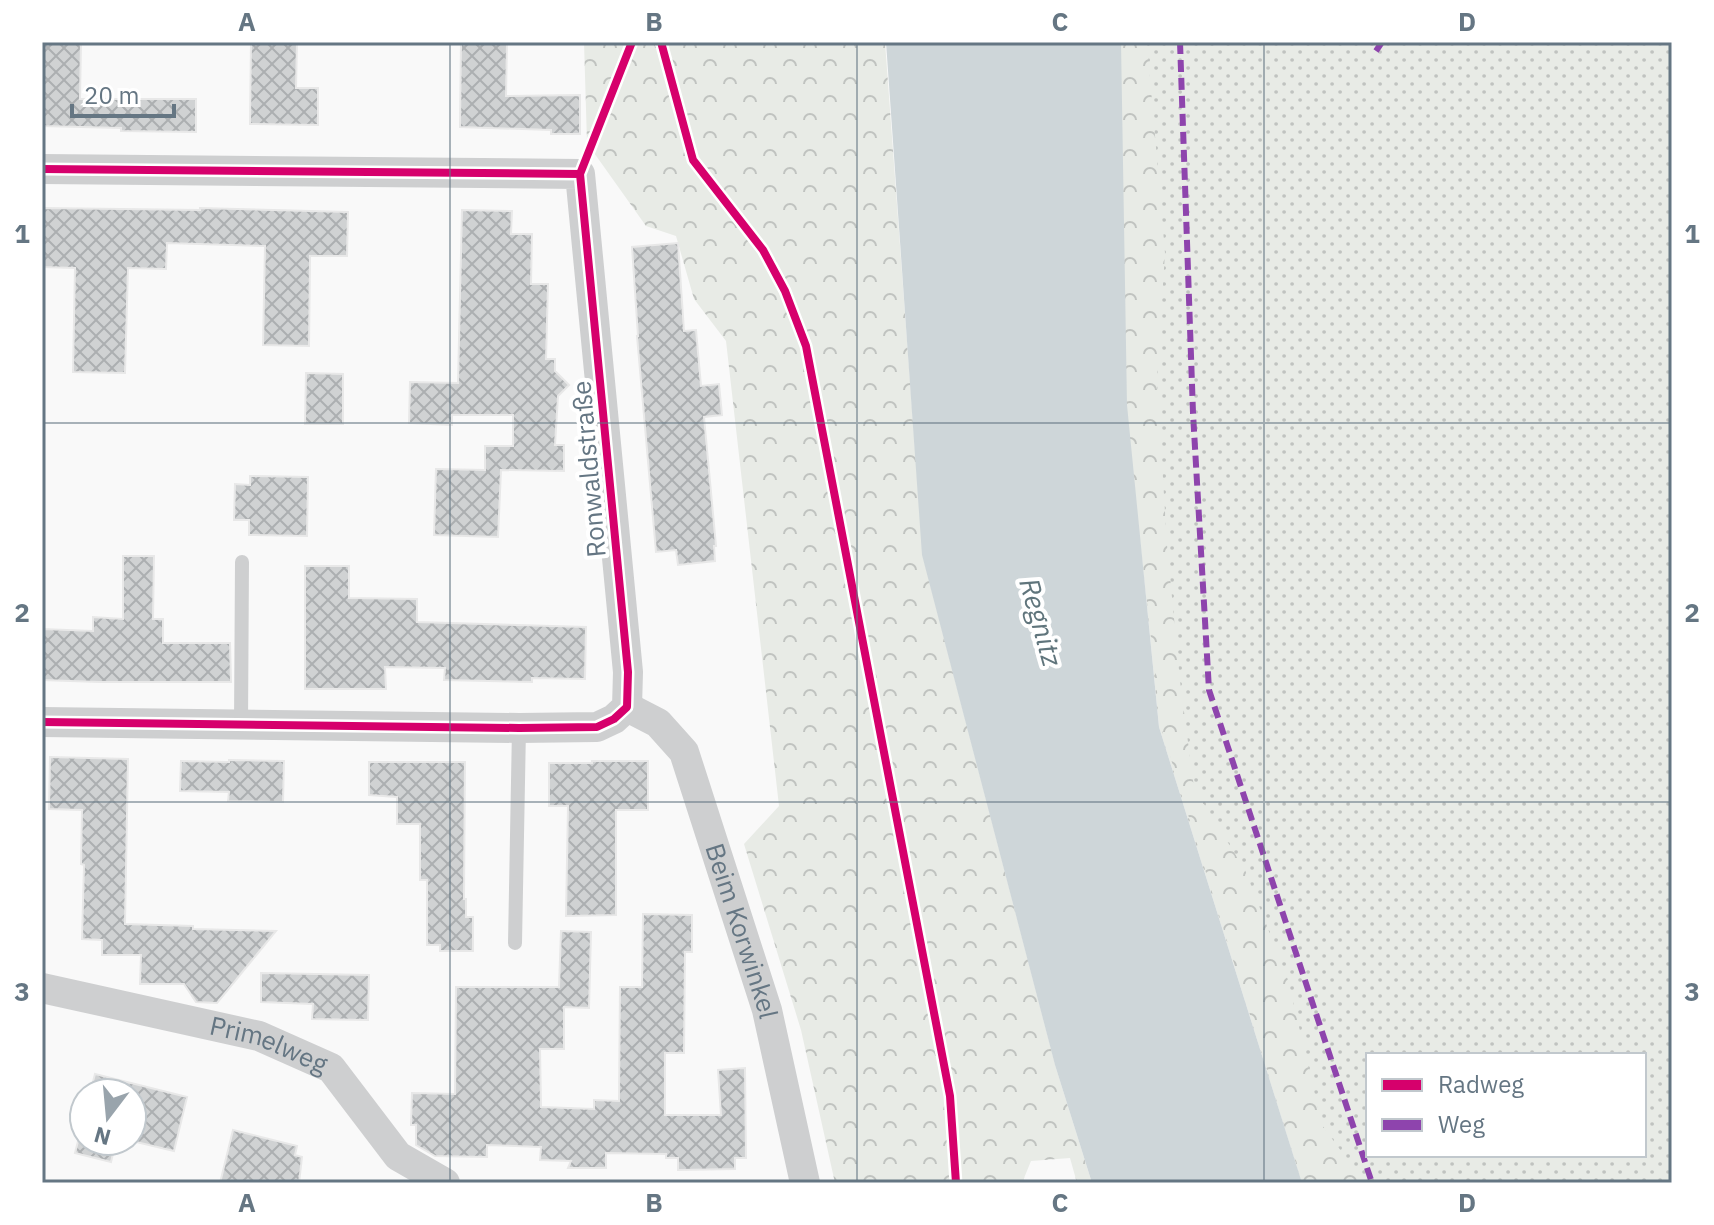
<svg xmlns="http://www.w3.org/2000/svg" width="1714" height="1225" viewBox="0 0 1714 1225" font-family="'IBM Plex Sans',sans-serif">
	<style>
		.grass { fill: url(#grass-dots); fill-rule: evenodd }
		.forest { fill: url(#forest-crowns) }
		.water { fill: #ced6d9 }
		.building { fill: url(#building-cross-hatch); stroke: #e8e8e8; stroke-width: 2 }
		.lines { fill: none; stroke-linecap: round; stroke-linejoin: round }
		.service { stroke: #cecfd0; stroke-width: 14 }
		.minor { stroke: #cecfd0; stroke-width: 30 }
		.quiet { stroke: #8e44ad; stroke-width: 6; stroke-dasharray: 12 6; stroke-linecap: butt }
		.cycleway-casing { stroke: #fff; stroke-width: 13 }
		.cycleway { stroke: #d6006c; stroke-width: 8 }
		.grid { fill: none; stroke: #657683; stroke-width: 2; stroke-opacity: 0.55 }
		.labels { text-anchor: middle; stroke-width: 8; stroke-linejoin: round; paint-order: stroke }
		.street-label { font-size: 26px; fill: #657683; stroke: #fff }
		.water-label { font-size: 28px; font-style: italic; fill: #60757c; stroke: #fff }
		.neatline { fill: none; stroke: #657683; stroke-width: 3 }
		.grid-label { font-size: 26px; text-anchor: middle; font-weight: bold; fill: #657683 }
	</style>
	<defs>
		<pattern id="grass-dots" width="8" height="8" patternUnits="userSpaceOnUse" patternTransform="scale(2)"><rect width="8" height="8" fill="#e8ebe6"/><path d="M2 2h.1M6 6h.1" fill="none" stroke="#c0c3c0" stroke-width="1.8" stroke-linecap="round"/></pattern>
		<pattern id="forest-crowns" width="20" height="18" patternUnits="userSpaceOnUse" patternTransform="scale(2)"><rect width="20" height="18" fill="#e8ebe6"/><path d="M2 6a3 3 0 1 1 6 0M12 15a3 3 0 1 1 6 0" fill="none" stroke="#c0c3c0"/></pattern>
		<pattern id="building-cross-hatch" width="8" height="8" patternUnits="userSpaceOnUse" patternTransform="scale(2)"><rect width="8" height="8" fill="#d0d2d3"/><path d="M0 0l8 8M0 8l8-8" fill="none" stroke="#acafb1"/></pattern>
	</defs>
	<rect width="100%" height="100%" fill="#f9f9f9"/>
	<path class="grass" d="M1121 42H1672V1183H1302L1159 727 1127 405ZM1368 1055H1644V1155H1368Z"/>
	<path class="forest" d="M584 42H885L923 557 1056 1068 1092 1183H1077L1070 1158 1031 1161 1022 1183H835L801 1030 744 844 779 806 726 341 694 299 676 236 646 226 587 143Z
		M1119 42H1147L1165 253 1157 379 1167 545 1180 681 1194 788 1245 870 1288 980 1322 1125 1363 1181V1183H1302L1161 727 1125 406Z"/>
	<path class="water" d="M886 42H1121L1127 405 1159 727 1302 1183H1092L1055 1065 922 555Z"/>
	<path class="building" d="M42 42H81L80 99H196V132L121 131V128L42 126Z
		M251 42H297L296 88H318V125L250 124Z
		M461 42H507L506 96 580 95V134H551V130L460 127Z
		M42 208 200 210V208L348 212 347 256H310L309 346 263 345 265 246 167 243 166 269 128 268 125 373 73 372 75 268 42 267Z
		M462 210 512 211 511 234H532L531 284H548L546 359H555V371L569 385 558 396 555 445H564V471L501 470 498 537 434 535 436 469 485 470V446H513V415H452V425L409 423 410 382 458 383Z
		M678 243 684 331 696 330 701 386 719 384 722 415 704 417 716 546H714L715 561 678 565 676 550 656 552 637 336H638L632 247Z
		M306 373 343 374V424H305Z
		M250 476 308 477 307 536 249 535V520H234L235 484 250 485Z
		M123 556H154L153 619H163V643H230L231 682H99L42 680V629L93 631V617L123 619Z
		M305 566H349V598L417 599V622L586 627 585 679 532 678V682L444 680 445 668 385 667 386 689H305Z
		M50 757 128 759 125 924 193 926V929L276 931 217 1003 196 1002 184 984H140L141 955H102V940L82 939 84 865 81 864 82 810 49 809Z
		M229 760 284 761 283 802 228 801 229 792 180 791 181 761 229 762Z
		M592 761H648V810H616V915L566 916 568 806H549V763H592Z
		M369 762H465L464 899H466V917H473V951H440V945H427V880H420V824H397V797L369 795Z
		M643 914 692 915V952H685L684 1053H665V1115H721L718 1070 745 1068 746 1158H735V1169L678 1170V1158H666V1154L606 1153V1168H568L571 1161 540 1160 541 1147 487 1145V1157L435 1156 416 1145V1125H411L412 1093 455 1094 456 987H559L561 931 591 932 589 1008 564 1007V1049H540L541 1107 594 1109V1100L619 1101 620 987H642Z
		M261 973 369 975 368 1020 312 1019 313 1004 261 1002Z
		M95 1074 187 1097 174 1151 132 1141V1093H90Z
		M84 1118V1141H116L111 1162 75 1153Z
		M233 1130 297 1146 295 1155 302 1157 299 1183H220Z"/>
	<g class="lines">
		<path class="service" d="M241 724 242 562
			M515 943 519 728"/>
		<g class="minor">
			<path d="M42 169 580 174 628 672 627 707 614 719 597 727 519 728 42 722"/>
			<path id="s1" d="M627 707 658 723 684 752 767 1010 805 1183"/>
			<path id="s2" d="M42 988 259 1036 331 1068 398 1156 445 1183"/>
		</g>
		<path class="quiet" d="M1180 42 1193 413 1209 690 1372 1183
			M1376 51 1382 42"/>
		<defs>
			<path id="cycleway" d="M661 42 693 160 763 250 785 291 806 346 950 1096 956 1183
				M42 169 580 174
				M42 722 519 728 597 727 614 719 627 707 628 672 580 174 632 42"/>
		</defs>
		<use href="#cycleway" class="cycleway-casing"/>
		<use href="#cycleway" class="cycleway"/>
	</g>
	<path class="grid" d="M450 42V1183M857 42V1183M1264 42V1183M42 423H1672M42 802H1672"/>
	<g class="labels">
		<g class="street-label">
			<text transform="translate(589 469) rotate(-95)" y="9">Ronwaldstraße</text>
			<text dy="9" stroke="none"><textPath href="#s1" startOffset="262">Beim Korwinkel</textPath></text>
			<text dy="9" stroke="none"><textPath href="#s2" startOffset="234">Primelweg</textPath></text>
		</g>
		<g class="water-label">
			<text transform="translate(1041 622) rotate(74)" y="10">Regnitz</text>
		</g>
	</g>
	<rect width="1714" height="1225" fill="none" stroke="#ffffff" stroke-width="88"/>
	<rect x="1366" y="1053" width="280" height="104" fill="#ffffff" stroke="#c1c8cd" stroke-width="2"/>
	<rect x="1382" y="1079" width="40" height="12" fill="#d6006c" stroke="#c1c8cd" stroke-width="2"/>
	<text x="1438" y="1093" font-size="24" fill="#657683">Radweg</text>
	<rect x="1382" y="1119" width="40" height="12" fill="#8e44ad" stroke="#c1c8cd" stroke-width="2"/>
	<text x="1438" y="1133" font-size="24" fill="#657683">Weg</text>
	<g transform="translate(108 1117) rotate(196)"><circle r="38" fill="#ffffff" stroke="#c1c8cd" stroke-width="2"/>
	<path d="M0-6L14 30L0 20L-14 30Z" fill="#99a4ac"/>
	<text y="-12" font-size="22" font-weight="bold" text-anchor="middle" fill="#657683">N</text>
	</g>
	<path d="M72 104v12h102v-12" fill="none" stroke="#657683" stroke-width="4"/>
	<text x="84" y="104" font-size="24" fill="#657683" stroke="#ffffff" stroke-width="6" paint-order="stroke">20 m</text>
	<rect x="44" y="44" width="1626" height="1137" class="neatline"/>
	<g class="grid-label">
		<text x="247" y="31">A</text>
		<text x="654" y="31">B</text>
		<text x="1060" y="31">C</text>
		<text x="1467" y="31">D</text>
		<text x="22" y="243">1</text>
		<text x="1692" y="243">1</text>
		<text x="22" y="622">2</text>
		<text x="1692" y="622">2</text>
		<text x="22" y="1001">3</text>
		<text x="1692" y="1001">3</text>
		<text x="247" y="1212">A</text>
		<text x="654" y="1212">B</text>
		<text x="1060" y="1212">C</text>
		<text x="1467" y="1212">D</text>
	</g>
</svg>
